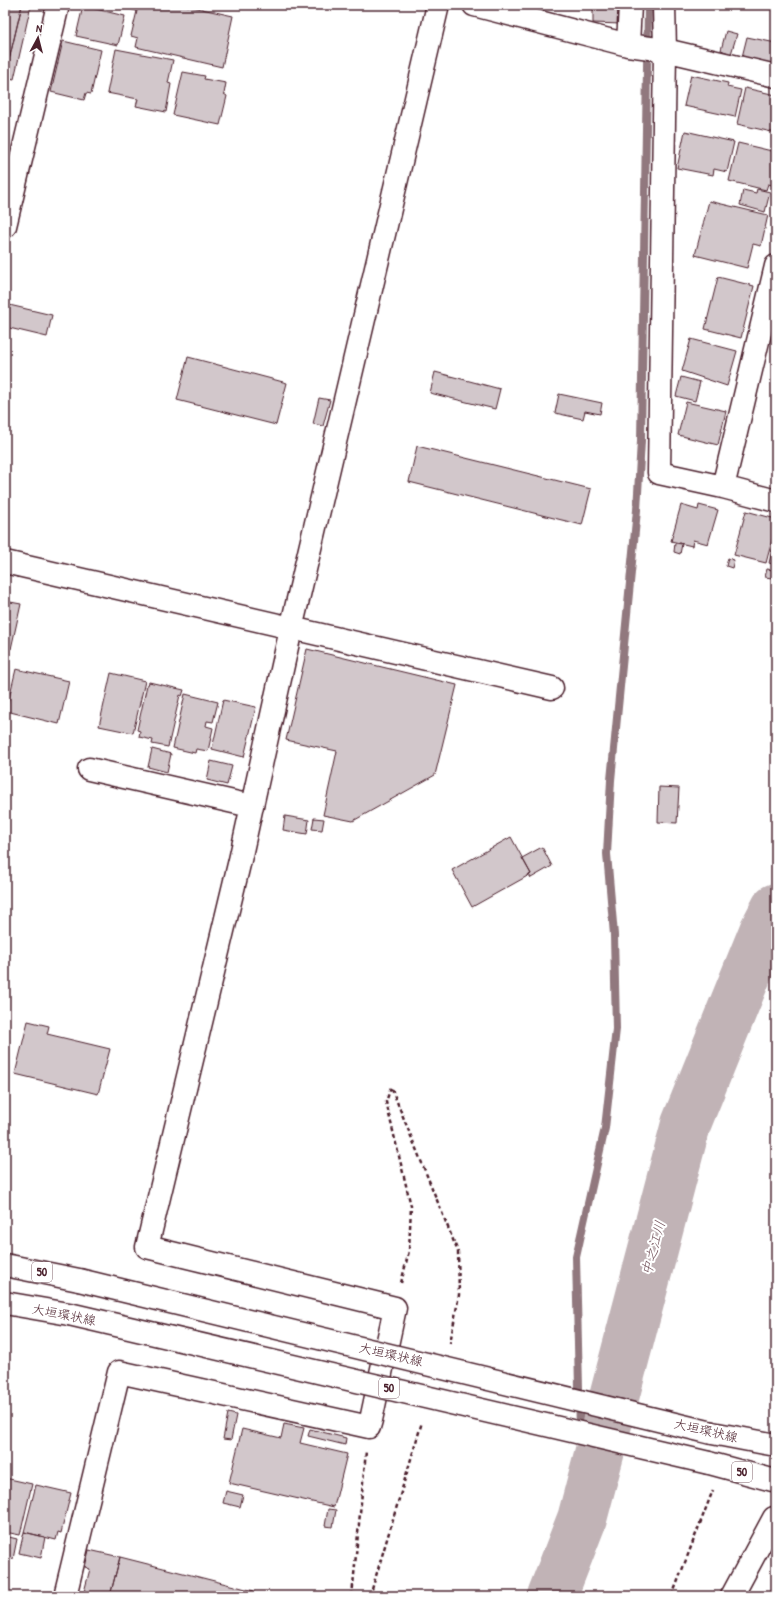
<svg xmlns="http://www.w3.org/2000/svg" width="781" height="1601" viewBox="0 0 781 1601" font-family="'Patrick Hand','Klee One',sans-serif">
	<style>
		.lines { fill: none; stroke-linecap: round; stroke-linejoin: round }
		.stream { stroke: #91787e; stroke-width: 8 }
		.river { stroke: #c1b3b6; stroke-width: 50 }
		.building { fill: #d2c7cb; stroke: #4a1f2b }
		.street-casing { stroke: #4a1f2b; stroke-width: 25 }
		.primary-casing { stroke: #4a1f2b; stroke-width: 25 }
		.path { stroke: #4a1f2b; stroke-width: 2.5; stroke-dasharray: 4 3; stroke-linecap: butt }
		.street { stroke: #fff; stroke-width: 22 }
		.primary { stroke: #fff; stroke-width: 22 }
		.primary-bridge-casing { stroke: #4a1f2b; stroke-width: 25; stroke-linecap: butt }
		.primary-bridge { stroke: #fff; stroke-width: 22 }
		.labels { text-anchor: middle; stroke-width: 4; stroke-linejoin: round; paint-order: stroke }
		.shield { fill: #fff; stroke: #80626b; stroke-width: 1 }
		.shield-label { font-size: 12px; font-weight: bold; fill: #4a1f2b }
		.street-label { font-size: 13px; fill: #4a1f2b; stroke: #fff }
		.water-label { font-size: 14px; font-style: italic; fill: #74535c; stroke: #fff }
	</style>
	<rect width="100%" height="100%" fill="#fff"/>
	<filter id="ink" filterUnits="userSpaceOnUse"><feTurbulence type="fractalNoise" baseFrequency=".025" numOctaves="2"/><feDisplacementMap in="SourceGraphic" scale="8" xChannelSelector="R" yChannelSelector="G"/><feConvolveMatrix kernelMatrix="1 2 1 2 8 2 1 2 1" color-interpolation-filters="sRGB"/></filter>
	<g filter="url(#ink)">
		<g class="lines">
			<path class="stream" d="M582 1519 576 1257 605 1128 616 1029 614 935 607 854 611 780 637 510 641 441 648 5"/>
			<path class="river" d="M552 1596 582 1519 686 1124 764 931 776 908"/>
		</g>
		<path class="building" d="M5 5H22L5 77Z
			M22 5H31L14 79 5 77Z
			M130 5H184L233 16 222 67 136 47 138 38 131 36 137 11 129 9Z
			M593 5H621V24L593 23Z
			M83 6 125 16 118 45 76 36Z
			M726 31 737 34 731 54 721 50Z
			M747 37 776 43V65L742 57Z
			M63 41 101 50 91 94 86 93 84 100 51 92Z
			M116 49 173 60 168 83 171 84 166 112 136 106 138 99 107 93Z
			M183 72 205 76 204 79 226 83 224 94 227 96 220 125 173 115Z
			M691 75 728 83 727 87 741 90 735 117 684 106Z
			M745 88 776 95V133L737 124Z
			M685 131 734 142 727 172 714 169 713 175 677 168Z
			M738 143 776 152V186L768 184 766 190 729 181Z
			M757 189 770 192 765 212 740 205 743 190 756 193Z
			M709 201 768 215 761 246 753 244 747 268 695 255Z
			M718 277 754 286 741 338 705 329Z
			M5 304 52 315 47 337 5 327Z
			M691 339 737 351 727 386 682 371Z
			M188 357 287 383 276 425 177 400Z
			M435 372 500 389 495 409 430 393Z
			M681 377 700 382 695 401 676 396Z
			M559 394 602 403 600 414 585 411 583 419 555 413Z
			M319 398 330 400 323 426 313 424Z
			M686 402 726 411 718 445 678 435Z
			M417 446 591 489 582 525 409 482Z
			M681 505 698 510 699 505 718 510 708 544 693 540 692 546 671 541Z
			M746 511 776 519V525L766 563 734 555Z
			M776 534V565L769 563Z
			M675 543 682 544 680 554 674 552Z
			M728 558 734 560 732 568 726 566Z
			M767 569 773 570 772 578 765 577Z
			M5 601 21 604 11 649 5 647Z
			M307 649 457 685 435 775 353 821 323 815 337 751 286 740Z
			M16 669 69 681 59 724 6 711Z
			M111 673 145 681 133 733 99 726Z
			M149 682 184 690 182 696 180 695 168 747 152 744 153 740 139 737 140 731 137 730 147 685H148Z
			M185 694 218 702 213 722 207 721 206 726 213 728 208 751 196 749 195 753 173 748Z
			M223 700 256 707 244 757 212 749Z
			M152 749 171 754 167 772 148 767Z
			M211 761 232 766 227 785 207 780Z
			M659 787 679 788 677 823 658 822Z
			M285 816 309 820 307 834 283 830Z
			M314 818 324 819 322 830 312 829Z
			M511 837 531 874 472 907 452 870Z
			M542 847 552 866 531 878 529 875 531 874 522 858Z
			M28 1021 49 1026 47 1034 110 1049 98 1094 15 1074Z
			M228 1413 236 1415 231 1440 223 1439Z
			M284 1424 304 1428 300 1443 347 1454 334 1507 229 1483 242 1429 281 1438Z
			M310 1429 346 1438 345 1445 308 1436Z
			M5 1478 32 1484 20 1535 5 1532Z
			M36 1485 71 1493 61 1533 58 1532 56 1540 24 1532Z
			M226 1491 243 1495 240 1507 223 1503Z
			M328 1509 336 1510 333 1527 325 1526Z
			M24 1532 45 1537 41 1558 19 1553Z
			M5 1536 17 1539 13 1559 5 1557Z
			M89 1550 120 1557 110 1596H100L84 1592 90 1569 85 1567Z
			M120 1557 254 1591 253 1596H110Z"/>
		<g class="lines">
			<defs>
				<path id="street" d="M474 5 628 45 665 50 776 76
					M664 5 665 50 659 473 723 487 776 266
					M628 45 630 5
					M5 226 58 5
					M723 487 776 501
					M5 562 552 688
					M89 769 251 806
					M65 1596 119 1372 369 1427 371 1420 395 1308 147 1247 240 860 291 629 438 5
					M732 1596 774 1518"/>
				<path id="primary" d="M5 1265 79 1280
					M5 1303 69 1314
					M712 1433 776 1445
					M709 1463 776 1481"/>
			</defs>
			<use href="#street" class="street-casing"/>
			<use href="#primary" class="primary-casing"/>
			<path class="path" d="M401 1283 409 1251 411 1206 386 1102 391 1087 458 1252 459 1295 450 1343
				M352 1596 366 1451
				M370 1596 422 1422
				M672 1596 713 1490"/>
			<use href="#street" class="street"/>
			<use href="#primary" class="primary"/>
			<defs>
				<path id="primary-bridge" d="M79 1280 712 1433
					M69 1314 709 1463"/>
			</defs>
			<use href="#primary-bridge" class="primary-bridge-casing"/>
			<use href="#primary-bridge" class="primary-bridge"/>
		</g>
	</g>
	<g class="labels">
		<g class="shield">
			<rect x="32" y="1262" width="20" height="20" rx="3"/>
			<rect x="379" y="1378" width="20" height="20" rx="3"/>
			<rect x="732" y="1462" width="20" height="20" rx="3"/>
		</g>
		<g class="shield-label">
			<text x="42" y="1276">50</text>
			<text x="389" y="1392">50</text>
			<text x="742" y="1476">50</text>
		</g>
		<g class="street-label">
			<text transform="translate(64 1314) rotate(11)" y="5">大垣環状線</text>
			<text transform="translate(391 1354) rotate(13)" y="5">大垣環状線</text>
			<text transform="translate(706 1430) rotate(13)" y="5">大垣環状線</text>
		</g>
		<g class="water-label">
			<text transform="translate(653 1248) rotate(-75)" y="5">中之江川</text>
		</g>
	</g>
	<rect width="781" height="1601" fill="none" stroke="#fff" stroke-width="20"/>
	<rect x="10" y="10" width="761" height="1581" fill="none" stroke="#4a1f2b" stroke-width="1.5" filter="url(#ink)"/>
	<g transform="translate(38 38) rotate(7)" stroke="#ffffff" stroke-width="3" paint-order="stroke">
	<path d="M0-3L7 15L0 10L-7 15Z" fill="#4a1f2b"/>
	<text y="-6" font-size="11" font-weight="bold" text-anchor="middle" fill="#4a1f2b">N</text>
	</g>
</svg>
